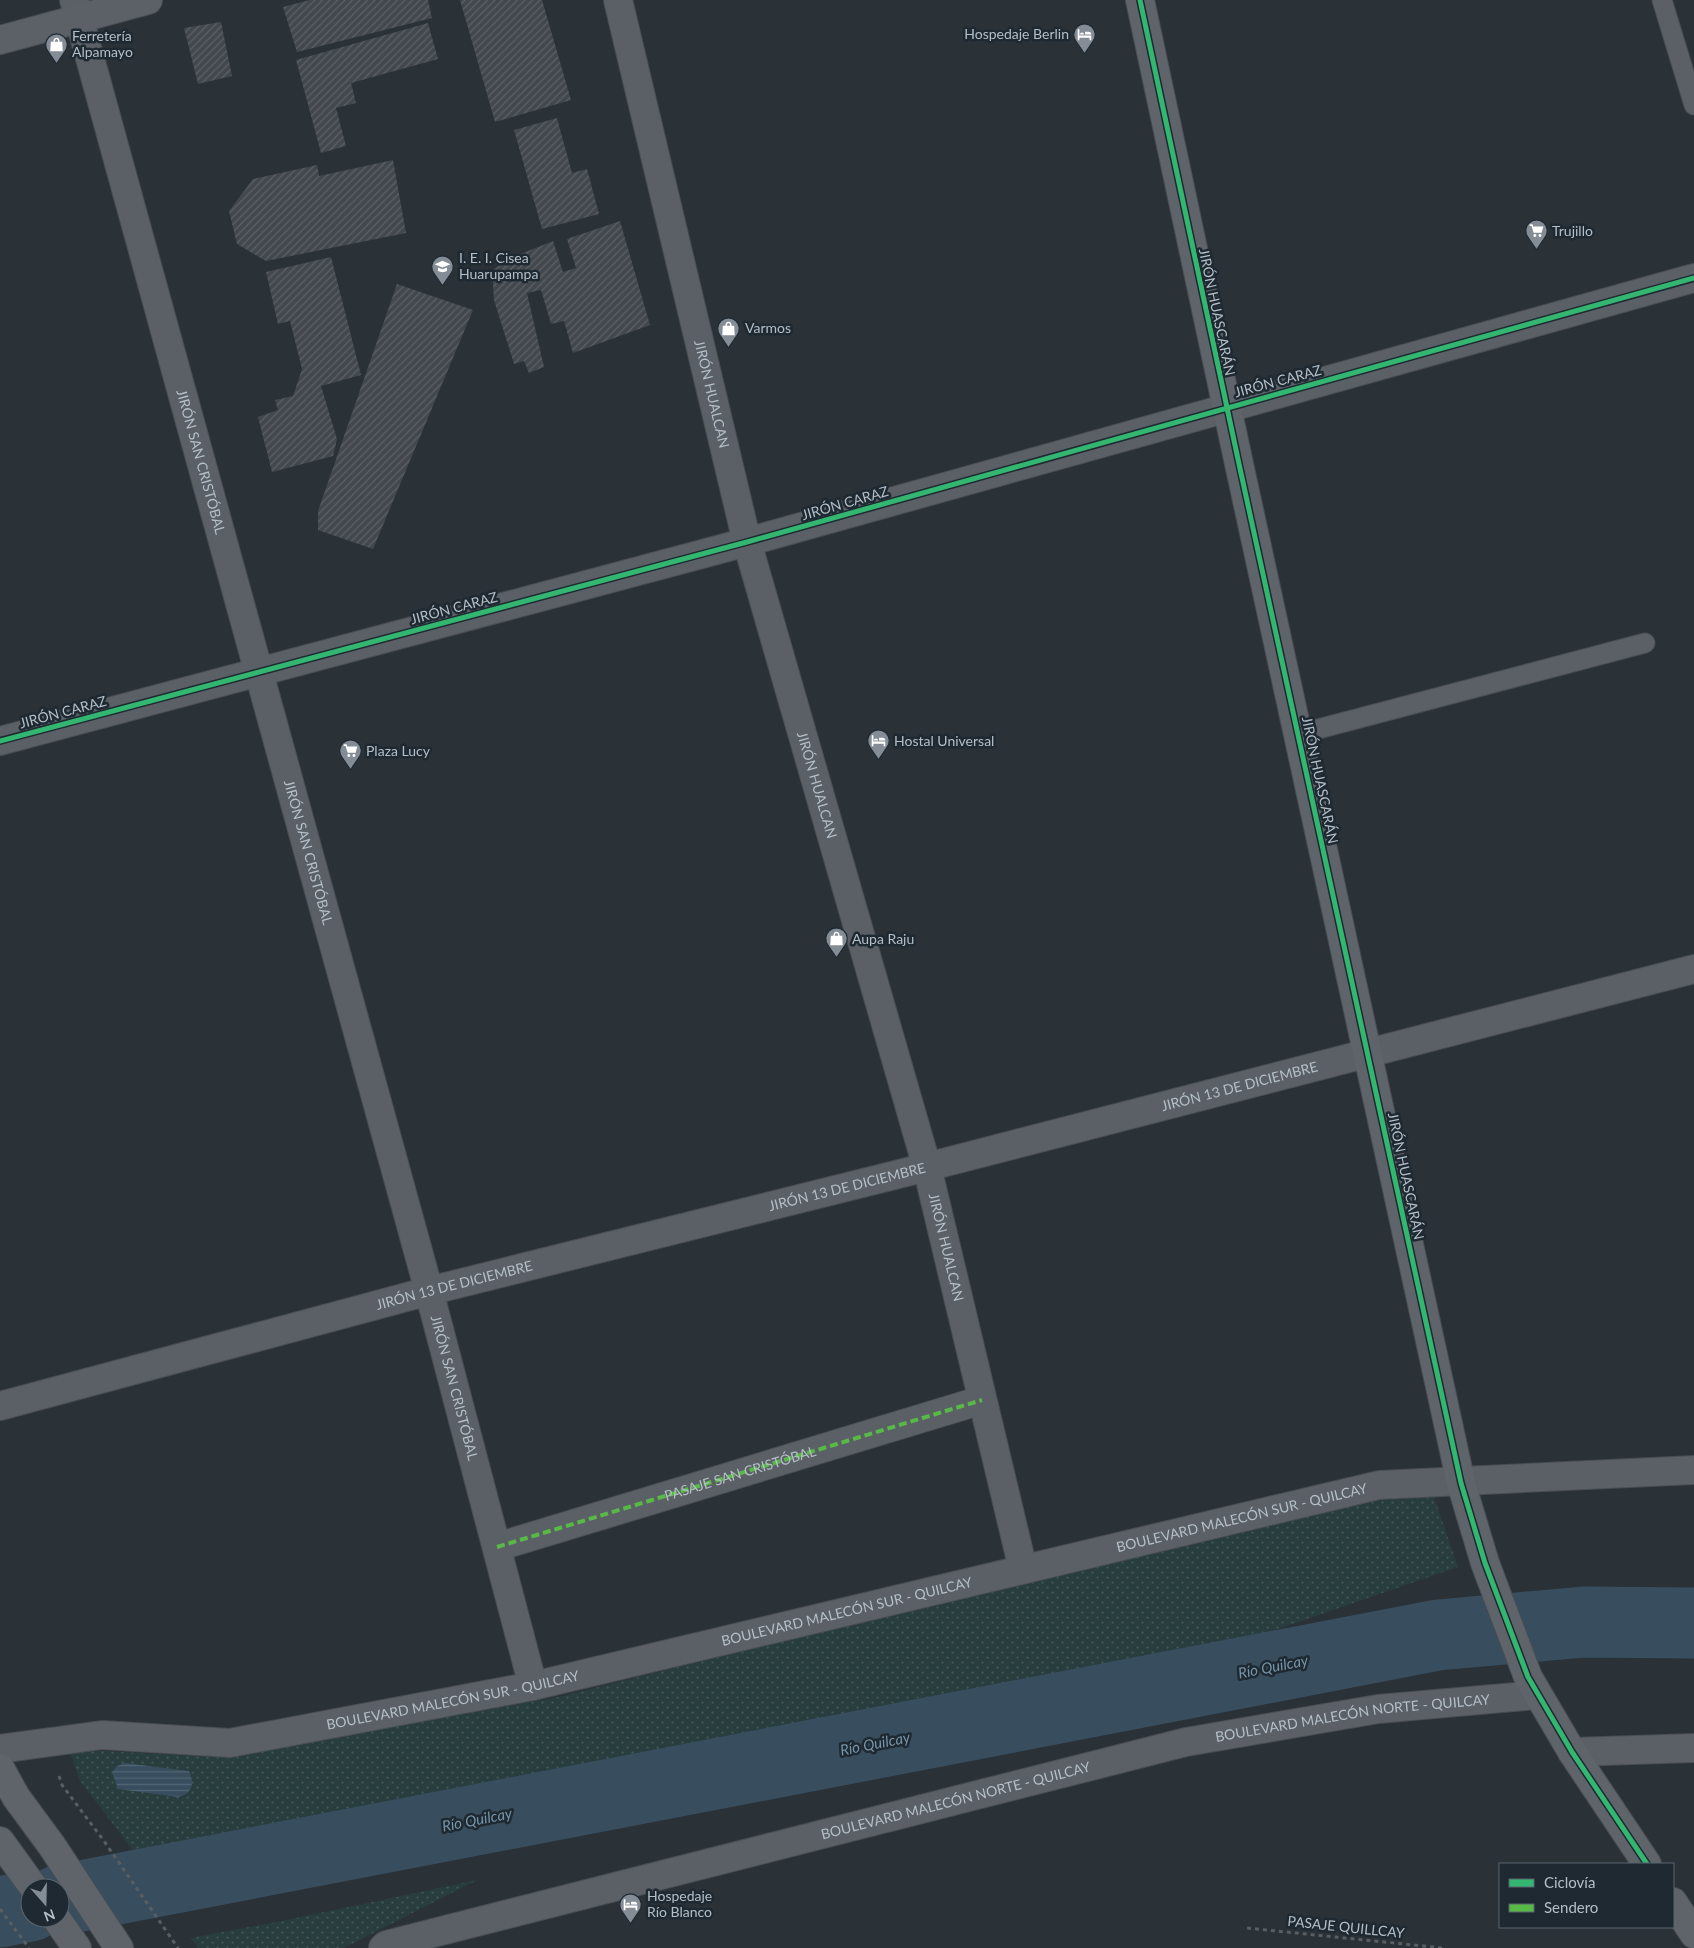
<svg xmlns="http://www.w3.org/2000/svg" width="1694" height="1948" viewBox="0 0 1694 1948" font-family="Lato,sans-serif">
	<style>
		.park { fill: url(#park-dots) }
		.water { fill: url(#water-rules) }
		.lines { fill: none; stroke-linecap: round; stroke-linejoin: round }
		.river { stroke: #384e5f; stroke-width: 71 }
		.building { fill: url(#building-hatch) }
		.lane-casing { stroke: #484d52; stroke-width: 21 }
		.street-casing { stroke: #484d52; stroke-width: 30 }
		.secondary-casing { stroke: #484d52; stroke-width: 30 }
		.primary-casing { stroke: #484e54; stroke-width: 30 }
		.path { stroke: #585e62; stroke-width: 3; stroke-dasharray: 4 4; stroke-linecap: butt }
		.lane { stroke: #5a6065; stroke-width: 19 }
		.street { stroke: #5a6065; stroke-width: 28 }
		.secondary { stroke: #5e646a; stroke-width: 28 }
		.primary { stroke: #5c6167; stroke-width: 28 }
		.quiet { stroke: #58b947; stroke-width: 4; stroke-dasharray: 8 4; stroke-linecap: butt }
		.cycleway-casing { stroke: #1e2932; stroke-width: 8 }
		.cycleway { stroke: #33b770; stroke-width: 5 }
		.labels { text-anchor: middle; stroke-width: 5; stroke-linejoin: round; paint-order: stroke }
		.poi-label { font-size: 14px; fill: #b4bfc8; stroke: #1e2932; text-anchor: start }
		.street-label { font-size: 14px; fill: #b4bfc8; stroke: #1e2932 }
		.water-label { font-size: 15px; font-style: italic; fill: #7694aa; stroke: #1e2932 }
	</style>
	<defs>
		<pattern id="park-dots" width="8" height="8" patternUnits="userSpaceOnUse" patternTransform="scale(1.25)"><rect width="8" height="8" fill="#283d3d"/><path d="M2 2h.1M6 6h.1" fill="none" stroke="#455758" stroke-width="1.8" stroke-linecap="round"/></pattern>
		<pattern id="water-rules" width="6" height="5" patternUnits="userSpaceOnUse" patternTransform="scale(1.25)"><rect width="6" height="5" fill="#384e5f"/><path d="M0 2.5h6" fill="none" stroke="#526674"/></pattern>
		<pattern id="building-hatch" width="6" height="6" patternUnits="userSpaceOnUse" patternTransform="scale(1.25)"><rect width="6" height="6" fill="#42484d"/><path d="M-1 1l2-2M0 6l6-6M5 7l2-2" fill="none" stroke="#5b6165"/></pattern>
	</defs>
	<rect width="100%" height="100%" fill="#2a3137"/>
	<path class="park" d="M1433 1494 1458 1567 1252 1638 509 1797 318 1832 135 1853 80 1781 69 1749 213 1757 554 1698 1025 1580 1378 1495Z
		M477 1880 344 1948H199L190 1938 282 1921Z"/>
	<path class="water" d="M125 1763 189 1771C195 1784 192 1794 178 1797L118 1789 112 1772 117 1766Z"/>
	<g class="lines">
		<path class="river" d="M60 1900 1438 1635 1584 1622 1694 1623
			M0 1912 30 1906"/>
	</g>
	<path class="building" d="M310 0H428L432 18 297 52 283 7Z
		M460 0H542L571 100 495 122Z
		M221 22 232 76 198 84 184 28Z
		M428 23 438 59 351 83 356 103 336 108 346 146 321 153 296 60Z
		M557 118 572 173 587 169 599 214 542 229 514 130Z
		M393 160 406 233 266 261 237 244 229 211 253 179 317 165 319 176Z
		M620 221 650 325 573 353 564 321 551 324 541 290 527 293 544 367 529 373 524 361 514 364 494 300 492 271 508 259 553 241 563 272 576 268 567 239Z
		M331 257 361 375 321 386 337 439 333 456 272 472 258 417 278 410 275 400 293 396 302 369 290 321 278 324 266 272Z
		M397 284 473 310 373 549 318 530V511Z"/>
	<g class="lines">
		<defs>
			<path id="lane" d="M1662 0 1694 105
				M1299 734 1645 643"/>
			<g id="street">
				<path id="s1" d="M74 0 429 1291 533 1686"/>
				<path id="s2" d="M618 0 747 542 927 1167 1023 1569"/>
				<path d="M0 741 747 542 1694 278"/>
				<path id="s3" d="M0 1406 429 1291 927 1167 1694 969"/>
				<path d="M497 1547 982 1400"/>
				<path id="s4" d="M0 1749 102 1735 230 1743 533 1686 1379 1485 1694 1470"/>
				<path d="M1572 1752 1694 1748"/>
				<path id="s5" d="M383 1948 386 1945 1186 1742 1378 1709 1537 1695"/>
			</g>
			<path id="secondary" d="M1140 0C1244 495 1354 989 1461 1483L1485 1563 1528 1677 1572 1752 1647 1864
				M0 1768 16 1797 52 1846 119 1948
				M0 1841 34 1888
				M1673 1902 1694 1934
				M56 1918 77 1948"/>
			<path id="primary" d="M0 40 148 0"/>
		</defs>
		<use href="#lane" class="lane-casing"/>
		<use href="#street" class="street-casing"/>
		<use href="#secondary" class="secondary-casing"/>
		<use href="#primary" class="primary-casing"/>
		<path class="path" d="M59 1776 62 1785 104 1841 178 1948
			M0 1909 29 1948
			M1247 1928 1443 1948"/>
		<use href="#lane" class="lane"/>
		<use href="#street" class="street"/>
		<use href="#secondary" class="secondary"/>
		<use href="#primary" class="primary"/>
		<path class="quiet" id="s6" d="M497 1547 982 1400"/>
		<defs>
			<path id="cycleway" d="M1140 0C1244 495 1354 989 1461 1483L1485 1563 1528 1677 1572 1752 1647 1864
				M0 741 747 542 1694 278"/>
		</defs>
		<use href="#cycleway" class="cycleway-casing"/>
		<use href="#cycleway" class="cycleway"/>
	</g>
	<defs>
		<symbol id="hotel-pin" viewBox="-11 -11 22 30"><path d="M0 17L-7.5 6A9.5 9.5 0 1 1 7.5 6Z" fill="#848d95" stroke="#1e2932"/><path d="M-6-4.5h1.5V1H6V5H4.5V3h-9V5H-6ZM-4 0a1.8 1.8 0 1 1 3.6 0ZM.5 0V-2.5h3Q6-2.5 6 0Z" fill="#fff"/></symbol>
		<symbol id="shop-pin" viewBox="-11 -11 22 30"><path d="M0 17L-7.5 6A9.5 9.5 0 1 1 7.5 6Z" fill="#848d95" stroke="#1e2932"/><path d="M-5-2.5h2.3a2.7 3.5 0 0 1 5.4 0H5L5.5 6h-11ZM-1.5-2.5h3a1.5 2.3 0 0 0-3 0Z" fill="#fff"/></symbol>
		<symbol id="supermarket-pin" viewBox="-11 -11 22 30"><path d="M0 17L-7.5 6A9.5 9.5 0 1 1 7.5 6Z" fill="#848d95" stroke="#1e2932"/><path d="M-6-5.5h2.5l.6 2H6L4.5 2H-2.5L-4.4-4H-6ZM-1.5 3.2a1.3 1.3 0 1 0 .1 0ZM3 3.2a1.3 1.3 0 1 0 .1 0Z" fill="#fff"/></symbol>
		<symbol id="school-pin" viewBox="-11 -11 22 30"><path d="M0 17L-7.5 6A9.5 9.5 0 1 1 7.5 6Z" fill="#848d95" stroke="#1e2932"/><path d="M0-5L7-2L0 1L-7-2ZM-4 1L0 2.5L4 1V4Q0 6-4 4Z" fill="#fff"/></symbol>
	</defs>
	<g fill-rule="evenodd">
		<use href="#hotel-pin" x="1072" y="22" width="25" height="34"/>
		<use href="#shop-pin" x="44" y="32" width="25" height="34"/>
		<use href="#supermarket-pin" x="1524" y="218" width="25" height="34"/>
		<use href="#school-pin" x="430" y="254" width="25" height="34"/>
		<use href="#shop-pin" x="716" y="316" width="25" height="34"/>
		<use href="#hotel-pin" x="866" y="728" width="25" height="34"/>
		<use href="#supermarket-pin" x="338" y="738" width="25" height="34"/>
		<use href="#shop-pin" x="824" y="926" width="25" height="34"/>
		<use href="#hotel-pin" x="618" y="1892" width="25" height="34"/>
	</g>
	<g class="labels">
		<g class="poi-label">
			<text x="1069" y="39" text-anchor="end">Hospedaje Berlin</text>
			<text x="72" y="41">Ferretería<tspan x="72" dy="16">Alpamayo</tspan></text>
			<text x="1552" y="236">Trujillo</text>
			<text x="459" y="263">I. E. I. Cisea<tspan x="459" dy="16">Huarupampa</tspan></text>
			<text x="745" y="333">Varmos</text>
			<text x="894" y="746">Hostal Universal</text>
			<text x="366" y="756">Plaza Lucy</text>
			<text x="852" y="944">Aupa Raju</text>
			<text x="647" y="1901">Hospedaje<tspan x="647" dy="16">Río Blanco</tspan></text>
		</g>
		<g class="street-label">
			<text transform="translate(1217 312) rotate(78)" y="5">JIRÓN HUASCARÁN</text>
			<text transform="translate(1278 381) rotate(-15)" y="5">JIRÓN CARAZ</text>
			<text dy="5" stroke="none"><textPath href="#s2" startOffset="405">JIRÓN HUALCAN</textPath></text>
			<text dy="5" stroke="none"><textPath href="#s1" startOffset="479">JIRÓN SAN CRISTÓBAL</textPath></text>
			<text transform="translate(845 503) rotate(-16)" y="5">JIRÓN CARAZ</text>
			<text transform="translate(454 608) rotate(-15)" y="5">JIRÓN CARAZ</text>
			<text transform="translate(63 712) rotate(-15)" y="5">JIRÓN CARAZ</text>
			<text transform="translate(1320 780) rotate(78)" y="5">JIRÓN HUASCARÁN</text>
			<text dy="5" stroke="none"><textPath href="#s2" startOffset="810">JIRÓN HUALCAN</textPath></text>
			<text dy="5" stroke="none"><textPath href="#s1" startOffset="884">JIRÓN SAN CRISTÓBAL</textPath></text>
			<text dy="5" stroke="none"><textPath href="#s3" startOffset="1280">JIRÓN 13 DE DICIEMBRE</textPath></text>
			<text transform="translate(1406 1176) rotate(78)" y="5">JIRÓN HUASCARÁN</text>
			<text dy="5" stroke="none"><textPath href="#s3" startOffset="875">JIRÓN 13 DE DICIEMBRE</textPath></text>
			<text dy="5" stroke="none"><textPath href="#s2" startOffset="1290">JIRÓN HUALCAN</textPath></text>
			<text dy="5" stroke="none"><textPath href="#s3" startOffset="470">JIRÓN 13 DE DICIEMBRE</textPath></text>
			<text dy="5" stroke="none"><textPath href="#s1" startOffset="1439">JIRÓN SAN CRISTÓBAL</textPath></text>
			<text dy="5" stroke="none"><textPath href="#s6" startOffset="254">PASAJE SAN CRISTÓBAL</textPath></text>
			<text dy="5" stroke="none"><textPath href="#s4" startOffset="1268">BOULEVARD MALECÓN SUR - QUILCAY</textPath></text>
			<text dy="5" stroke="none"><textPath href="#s4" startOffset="862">BOULEVARD MALECÓN SUR - QUILCAY</textPath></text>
			<text dy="5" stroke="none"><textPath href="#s4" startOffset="458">BOULEVARD MALECÓN SUR - QUILCAY</textPath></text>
			<text dy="5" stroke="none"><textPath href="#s5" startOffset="998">BOULEVARD MALECÓN NORTE - QUILCAY</textPath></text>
			<text dy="5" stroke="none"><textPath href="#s5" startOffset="592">BOULEVARD MALECÓN NORTE - QUILCAY</textPath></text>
			<text transform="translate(1346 1927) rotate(6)" y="5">PASAJE QUILLCAY</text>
		</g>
		<g class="water-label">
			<text transform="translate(1273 1667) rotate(-11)" y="5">Río Quilcay</text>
			<text transform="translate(875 1744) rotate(-11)" y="5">Río Quilcay</text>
			<text transform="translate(477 1820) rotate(-11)" y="5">Río Quilcay</text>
		</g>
	</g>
	<rect x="1499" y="1863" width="175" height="65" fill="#1e2932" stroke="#5a656e"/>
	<rect x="1509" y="1879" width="25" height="8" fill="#33b770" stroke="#5a656e"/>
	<text x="1544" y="1888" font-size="15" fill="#b4bfc8">Ciclovía</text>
	<rect x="1509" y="1904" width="25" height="8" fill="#58b947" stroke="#5a656e"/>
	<text x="1544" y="1913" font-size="15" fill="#b4bfc8">Sendero</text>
	<g transform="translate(45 1903) rotate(160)"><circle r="24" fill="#1e2932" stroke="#5a656e"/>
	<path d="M0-4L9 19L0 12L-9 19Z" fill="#848d95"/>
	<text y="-8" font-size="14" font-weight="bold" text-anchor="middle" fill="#b4bfc8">N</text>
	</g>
</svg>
